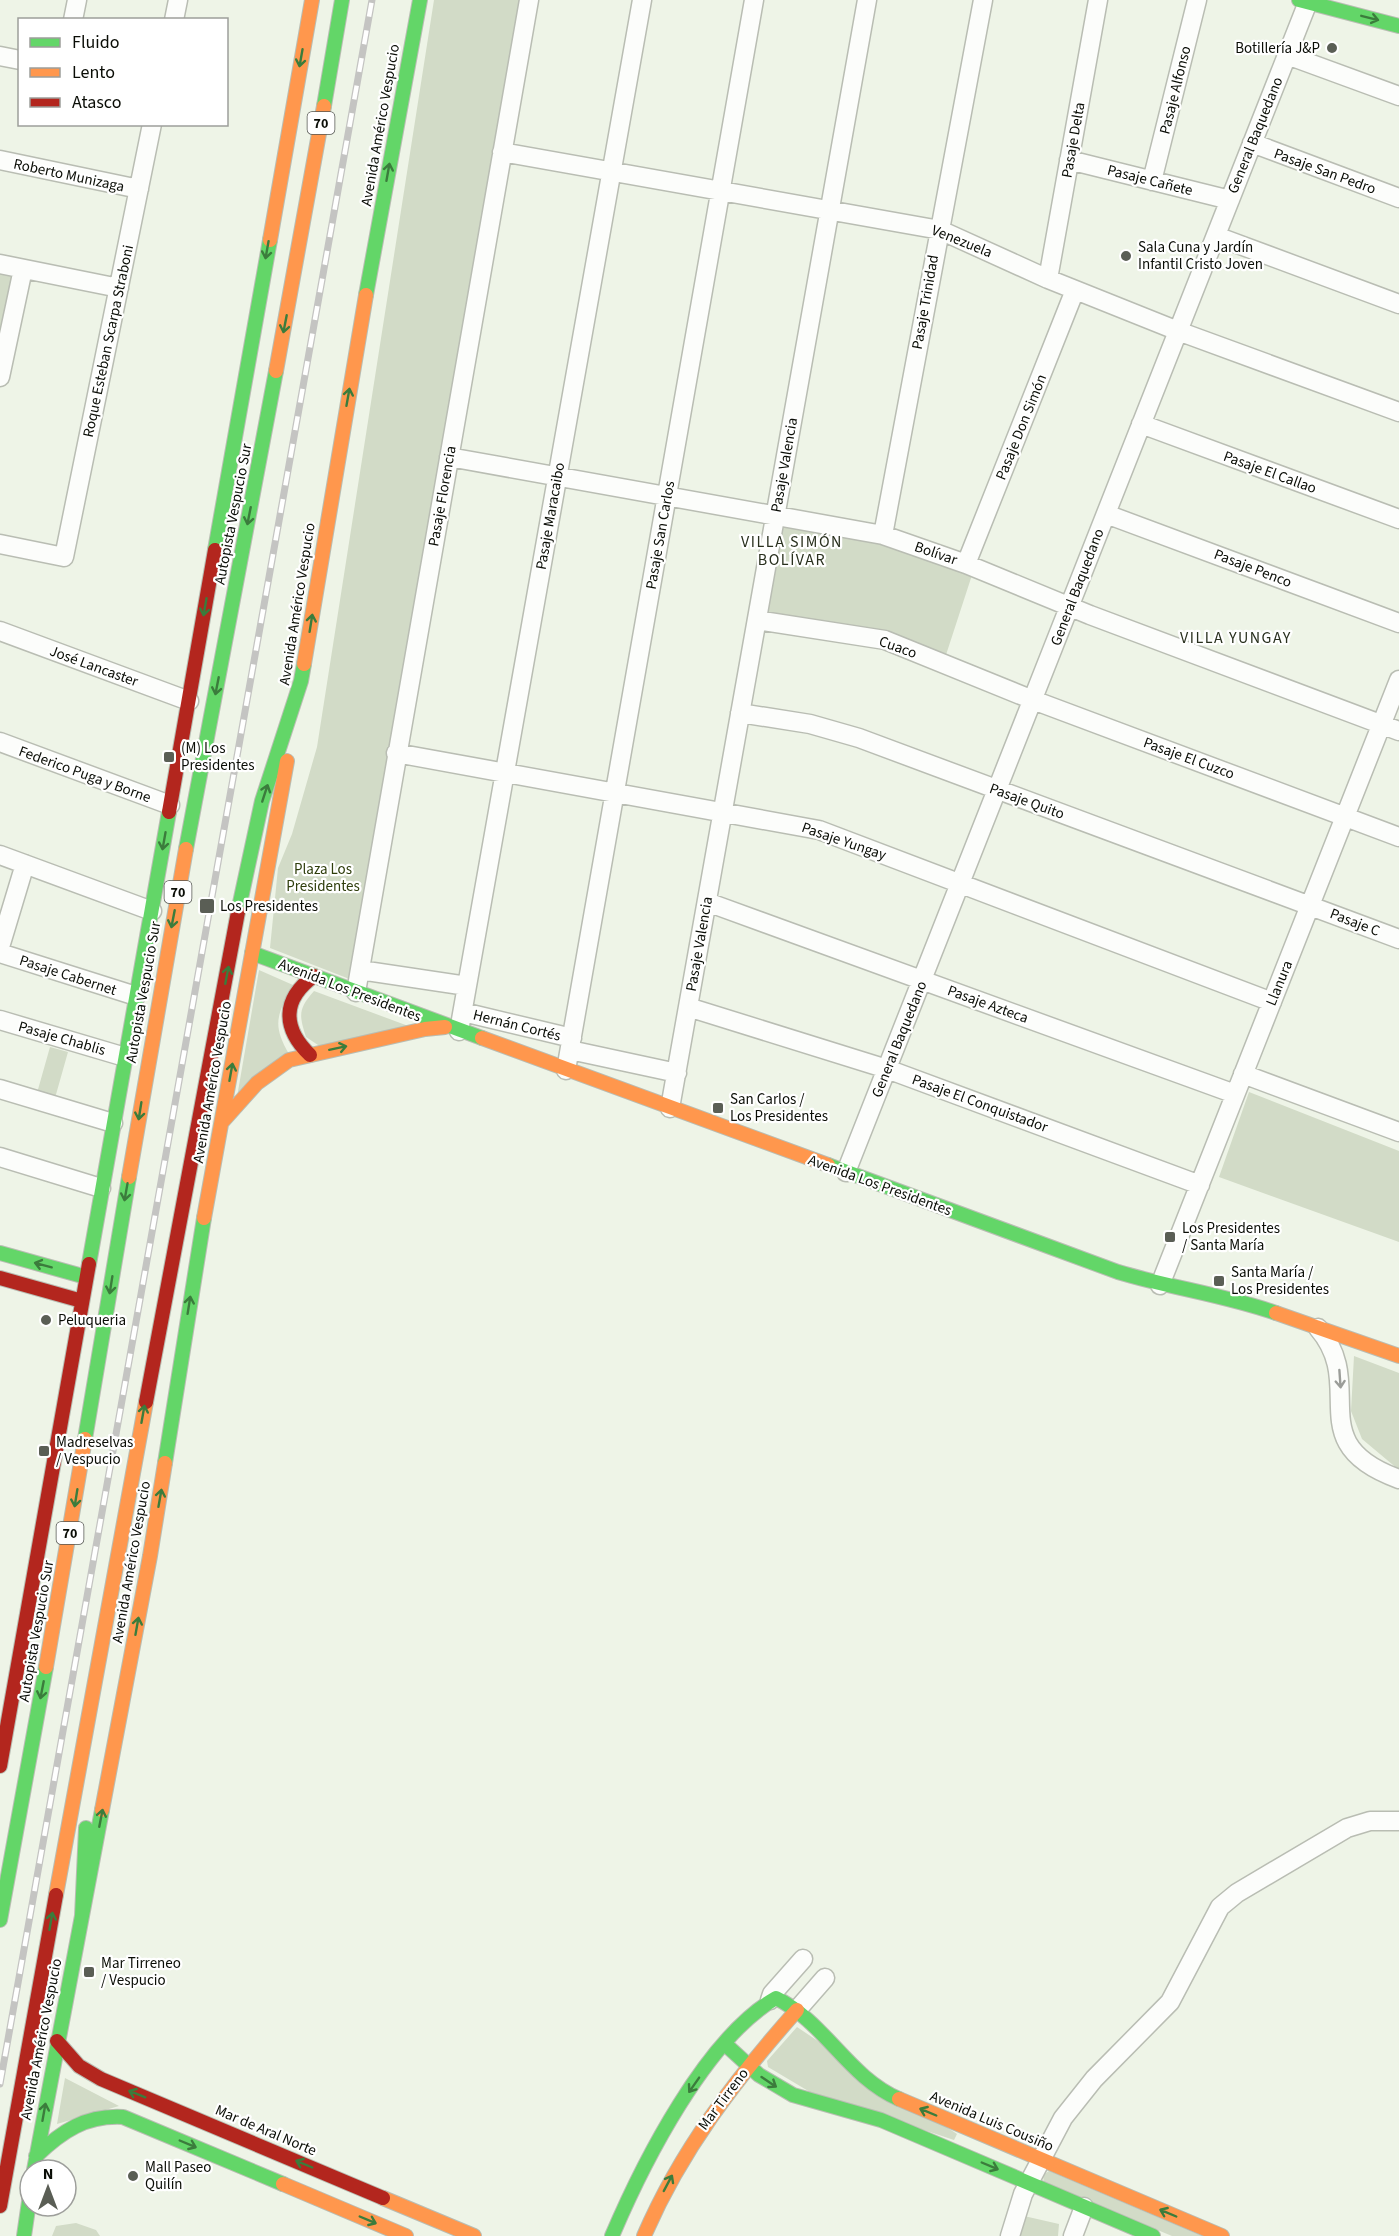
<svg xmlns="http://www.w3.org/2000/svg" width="1399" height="2236" viewBox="0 0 1399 2236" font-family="'Source Sans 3',sans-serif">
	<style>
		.green { fill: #d2dbc7 }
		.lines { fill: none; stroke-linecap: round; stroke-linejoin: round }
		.street-casing { stroke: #b9bdb3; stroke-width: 21 }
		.fast-casing { stroke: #b9bdb3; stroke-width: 16 }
		.slow-casing { stroke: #b9bdb3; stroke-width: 16 }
		.jam-casing { stroke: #b9bdb3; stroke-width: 16 }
		.street { stroke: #fcfdfb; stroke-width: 18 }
		.fast { stroke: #63d668; stroke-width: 14 }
		.slow { stroke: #ff974d; stroke-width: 14 }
		.jam { stroke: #b3261e; stroke-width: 14 }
		.rail-casing { stroke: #c4c4c2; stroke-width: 7 }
		.rail { stroke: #fff; stroke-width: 4.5; stroke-dasharray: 14; stroke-linecap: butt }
		.oneway { stroke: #3b7c3c }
		.oneway2 { stroke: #9b9d99 }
		.poi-dot { fill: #5a5e55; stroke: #fff; stroke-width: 2 }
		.labels { text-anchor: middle; stroke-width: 4.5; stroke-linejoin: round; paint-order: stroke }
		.shield { fill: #fff; stroke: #545651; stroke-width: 1.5 }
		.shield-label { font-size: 14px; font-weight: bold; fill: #0a0d06 }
		.poi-label { font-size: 15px; fill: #0a0d06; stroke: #fff; text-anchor: start }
		.street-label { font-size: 15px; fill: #0a0d06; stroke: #fff }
		.park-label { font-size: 15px; fill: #2e3d0b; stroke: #fff }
		.neighbourhood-label { font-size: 16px; letter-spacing: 1.5px; fill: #29301e; stroke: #fff }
	</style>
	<rect width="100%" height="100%" fill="#eef4e7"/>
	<path class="green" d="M434 0H524L352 980 270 948 278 868 292 834 317 747Z
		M0 269 18 273 5 330 0 329Z
		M779 526 887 543 972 575 944 661 766 618Z
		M259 970 293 985C278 1014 271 1023 289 1054L237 1097Z
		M314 991 411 1027 321 1047 306 1037C299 1015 298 1009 314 991Z
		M50 1047 68 1052 55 1098 37 1093Z
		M1249 1092 1399 1151V1242L1219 1177Z
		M1354 1356 1399 1373V1470L1362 1439 1351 1411Z
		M797 2027 957 2134 954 2140 810 2092 768 2067 767 2061Z
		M65 2078 119 2106 57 2124Z
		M1049 2171 1202 2236H1172L1044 2183 1043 2175Z
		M1024 2216 1059 2224 1058 2236H1020Z
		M76 2223 96 2230 100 2236H52L56 2226Z"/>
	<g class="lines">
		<defs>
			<path id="street" d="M73 20 77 0
				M174 20 178 0
				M1287 55 1399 96
				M0 56 20 60
				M1252 143 1399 198
				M502 152 940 230 1048 279 1178 331 1399 412
				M0 160 139 189
				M1069 160 1230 200
				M1152 181 1197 0
				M1216 236 1399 304
				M0 264 119 288
				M1048 279 1098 0
				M0 377 23 269
				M1141 424 1399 519
				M449 457 883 535 966 564 1090 615 1399 731
				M1106 514 1399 623
				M883 535 983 0
				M0 544 64 557 152 124
				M966 564 1075 290
				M757 620 885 640 1033 700 1399 837
				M0 631 189 701
				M740 713 810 724 859 738 1399 939
				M0 742 170 805
				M396 753 819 830 1272 1002
				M0 855 152 911
				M707 902 1235 1094
				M0 947 25 864
				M0 953 136 996
				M360 970 467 986
				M356 992 529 0
				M688 1007 887 1069 1200 1185
				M463 1012 572 1038
				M0 1020 125 1057
				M459 1031 642 0
				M570 1050 677 1073
				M566 1070 754 0
				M1243 1074 1399 1132
				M0 1089 113 1123
				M670 1108 867 0
				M0 1157 101 1188
				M846 1172 1308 2
				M1160 1285 1399 680
				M1318 1328C1369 1387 1299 1443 1399 1479
				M770 2000 772 1994 803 1959
				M797 2010 825 1978
				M1010 2236 1023 2194 1063 2118 1094 2079 1170 2002 1220 1907 1237 1893 1347 1828 1370 1821H1399
				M1073 2236 1084 2207"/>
			<path id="fast" d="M1299 0 1399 26
				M324 106 342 0
				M366 295 420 0
				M215 550 270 240
				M186 849 276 371
				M238 912 262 801 301 681 304 664
				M252 953 482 1038
				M828 1165 1118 1272C1171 1288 1225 1295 1276 1313
				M0 1253 86 1277
				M89 1264 169 812
				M85 1439 129 1177
				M165 1463 204 1218
				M82 1916 86 1828
				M0 1920 46 1667
				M725 2044 759 2075 793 2095 881 2120 1153 2236
				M36 2156C62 2131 86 2115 123 2117L283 2184
				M34 2170 102 1810
				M24 2236 30 2195
				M612 2236C643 2163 706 2038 776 1998 825 2022 848 2077 899 2099"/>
			<path id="slow" d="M270 240 312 0
				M276 371 324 106
				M304 664 366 295
				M482 1038 828 1165
				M222 1122 257 1083 289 1060 425 1029 445 1027
				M129 1177 186 849
				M204 1218 287 761
				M1276 1313 1399 1356
				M46 1667 85 1439
				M102 1810 150 1556 165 1463
				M56 1895 146 1402
				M899 2099 1222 2236
				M283 2184 406 2236
				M383 2198 474 2236
				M644 2236C681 2150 735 2080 797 2010"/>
			<path id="jam" d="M169 812 215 550
				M310 1055C282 1028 282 999 314 976
				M0 1278 82 1301
				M146 1402 238 912
				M0 1766 89 1264
				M57 2041 79 2066 101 2079 383 2198
				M0 2206 56 1895"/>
		</defs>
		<use href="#street" class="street-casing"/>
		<use href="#fast" class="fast-casing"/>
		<use href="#slow" class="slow-casing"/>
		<use href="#jam" class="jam-casing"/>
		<use href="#street" class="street"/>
		<use href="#fast" class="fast"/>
		<use href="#slow" class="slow"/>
		<use href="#jam" class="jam"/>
		<defs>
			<path id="rail" d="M0 2084 372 0"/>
		</defs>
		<use href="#rail" class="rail-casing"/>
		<use href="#rail" class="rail"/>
	</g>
	<defs><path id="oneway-shaft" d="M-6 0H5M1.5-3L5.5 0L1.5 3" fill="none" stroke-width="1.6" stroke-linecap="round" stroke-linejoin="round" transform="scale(1.5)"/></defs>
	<g class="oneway">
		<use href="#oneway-shaft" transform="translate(1370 18) rotate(14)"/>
		<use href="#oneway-shaft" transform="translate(301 58) rotate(100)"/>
		<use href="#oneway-shaft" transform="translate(388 172) rotate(-80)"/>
		<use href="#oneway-shaft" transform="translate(267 250) rotate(100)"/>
		<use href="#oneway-shaft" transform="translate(285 324) rotate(101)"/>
		<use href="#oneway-shaft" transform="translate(348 397) rotate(-80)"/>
		<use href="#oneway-shaft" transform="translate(249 516) rotate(101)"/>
		<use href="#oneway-shaft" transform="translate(205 607) rotate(100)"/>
		<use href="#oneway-shaft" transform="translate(311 623) rotate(-81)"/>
		<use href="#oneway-shaft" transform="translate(217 686) rotate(101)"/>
		<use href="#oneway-shaft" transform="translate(265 793) rotate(-72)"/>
		<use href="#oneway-shaft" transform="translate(164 841) rotate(100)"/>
		<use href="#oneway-shaft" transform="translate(173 919) rotate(101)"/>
		<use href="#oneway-shaft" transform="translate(227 975) rotate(-79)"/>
		<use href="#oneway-shaft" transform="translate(338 1048) rotate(-12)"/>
		<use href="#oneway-shaft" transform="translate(231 1072) rotate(-80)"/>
		<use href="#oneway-shaft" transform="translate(140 1111) rotate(99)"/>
		<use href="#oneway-shaft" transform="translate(126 1192) rotate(100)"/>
		<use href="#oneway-shaft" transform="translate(43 1265) rotate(-165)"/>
		<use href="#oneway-shaft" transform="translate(111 1285) rotate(99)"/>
		<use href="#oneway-shaft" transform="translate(189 1305) rotate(-81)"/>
		<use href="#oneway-shaft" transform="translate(143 1414) rotate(-80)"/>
		<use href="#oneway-shaft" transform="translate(76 1498) rotate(99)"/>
		<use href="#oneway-shaft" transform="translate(160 1498) rotate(-80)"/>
		<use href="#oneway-shaft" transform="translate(137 1626) rotate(-80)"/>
		<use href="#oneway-shaft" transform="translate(42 1690) rotate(101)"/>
		<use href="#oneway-shaft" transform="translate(101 1818) rotate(-79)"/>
		<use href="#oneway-shaft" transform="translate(51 1921) rotate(-80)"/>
		<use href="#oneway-shaft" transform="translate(769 2082) rotate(34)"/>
		<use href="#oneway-shaft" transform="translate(694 2085) rotate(125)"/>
		<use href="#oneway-shaft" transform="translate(137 2094) rotate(-158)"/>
		<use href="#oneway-shaft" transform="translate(44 2112) rotate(-80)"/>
		<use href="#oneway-shaft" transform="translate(928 2112) rotate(-157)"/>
		<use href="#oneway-shaft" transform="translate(188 2144) rotate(23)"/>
		<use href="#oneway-shaft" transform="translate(304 2164) rotate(-157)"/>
		<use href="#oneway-shaft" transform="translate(990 2166) rotate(23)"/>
		<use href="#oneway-shaft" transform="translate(668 2183) rotate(-62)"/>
		<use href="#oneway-shaft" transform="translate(1168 2213) rotate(-157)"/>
		<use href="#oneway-shaft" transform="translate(368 2220) rotate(23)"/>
	</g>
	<use class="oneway2" href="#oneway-shaft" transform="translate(1340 1379) rotate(86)"/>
	<g class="poi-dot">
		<circle cx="1332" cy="48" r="6"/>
		<circle cx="1126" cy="256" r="6"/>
		<rect x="163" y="751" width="12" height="12" rx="3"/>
		<rect x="199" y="898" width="16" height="16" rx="3"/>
		<rect x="712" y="1102" width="12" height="12" rx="3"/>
		<rect x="1164" y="1231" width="12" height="12" rx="3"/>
		<rect x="1213" y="1275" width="12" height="12" rx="3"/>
		<circle cx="46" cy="1320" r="6"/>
		<rect x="38" y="1445" width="12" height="12" rx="3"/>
		<rect x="83" y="1966" width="12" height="12" rx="3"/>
		<circle cx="133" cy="2176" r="6"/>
	</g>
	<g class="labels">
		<g class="shield">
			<rect x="307.5" y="112" width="27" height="22" rx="4.5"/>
			<rect x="164.5" y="881" width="27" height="22" rx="4.5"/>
			<rect x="56.5" y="1522" width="27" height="22" rx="4.5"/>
		</g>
		<g class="shield-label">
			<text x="321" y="128">70</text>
			<text x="178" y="897">70</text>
			<text x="70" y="1538">70</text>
		</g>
		<g class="poi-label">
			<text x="1320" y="53" text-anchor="end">Botillería J&amp;P</text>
			<text x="1138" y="252">Sala Cuna y Jardín<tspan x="1138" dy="17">Infantil Cristo Joven</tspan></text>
			<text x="181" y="753">(M) Los<tspan x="181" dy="17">Presidentes</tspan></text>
			<text x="220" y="911">Los Presidentes</text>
			<text x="730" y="1104">San Carlos /<tspan x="730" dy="17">Los Presidentes</tspan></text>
			<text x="1182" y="1233">Los Presidentes<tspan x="1182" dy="17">/ Santa María</tspan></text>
			<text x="1231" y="1277">Santa María /<tspan x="1231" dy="17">Los Presidentes</tspan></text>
			<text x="58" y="1325">Peluqueria</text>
			<text x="56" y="1447">Madreselvas<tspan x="56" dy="17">/ Vespucio</tspan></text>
			<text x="101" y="1968">Mar Tirreneo<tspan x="101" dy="17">/ Vespucio</tspan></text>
			<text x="145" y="2172">Mall Paseo<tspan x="145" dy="17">Quilín</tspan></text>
		</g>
		<g class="street-label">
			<text transform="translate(1175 90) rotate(-76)" y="5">Pasaje Alfonso</text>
			<text transform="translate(380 125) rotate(-80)" y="5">Avenida Américo Vespucio</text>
			<text transform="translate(1255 135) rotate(-68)" y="5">General Baquedano</text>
			<text transform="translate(1073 140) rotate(-80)" y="5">Pasaje Delta</text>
			<text transform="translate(1325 171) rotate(20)" y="5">Pasaje San Pedro</text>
			<text transform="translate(69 175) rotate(12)" y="5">Roberto Munizaga</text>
			<text transform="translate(1150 180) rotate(14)" y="5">Pasaje Cañete</text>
			<text transform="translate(962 241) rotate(22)" y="5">Venezuela</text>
			<text transform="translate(925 302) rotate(-80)" y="5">Pasaje Trinidad</text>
			<text transform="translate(108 341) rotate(-78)" y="5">Roque Esteban Scarpa Straboni</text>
			<text transform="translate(1021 427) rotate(-68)" y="5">Pasaje Don Simón</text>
			<text transform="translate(784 465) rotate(-80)" y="5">Pasaje Valencia</text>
			<text transform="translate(1270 472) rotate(20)" y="5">Pasaje El Callao</text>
			<text transform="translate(442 496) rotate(-80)" y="5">Pasaje Florencia</text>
			<text transform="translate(233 514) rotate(-79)" y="5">Autopista Vespucio Sur</text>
			<text transform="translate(550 516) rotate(-80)" y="5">Pasaje Maracaibo</text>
			<text transform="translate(660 535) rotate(-80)" y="5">Pasaje San Carlos</text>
			<text transform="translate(936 553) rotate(19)" y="5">Bolívar</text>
			<text transform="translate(1253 568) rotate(21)" y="5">Pasaje Penco</text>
			<text transform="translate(1077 587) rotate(-69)" y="5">General Baquedano</text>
			<text transform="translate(297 604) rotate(-81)" y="5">Avenida Américo Vespucio</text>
			<text transform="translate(898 647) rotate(20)" y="5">Cuaco</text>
			<text transform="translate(94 666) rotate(20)" y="5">José Lancaster</text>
			<text transform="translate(1189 758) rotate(20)" y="5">Pasaje El Cuzco</text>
			<text transform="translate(85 774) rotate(20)" y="5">Federico Puga y Borne</text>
			<text transform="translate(1027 801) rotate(20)" y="5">Pasaje Quito</text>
			<text transform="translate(844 841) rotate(19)" y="5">Pasaje Yungay</text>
			<text transform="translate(1355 922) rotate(21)" y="5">Pasaje C</text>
			<text transform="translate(699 944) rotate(-80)" y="5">Pasaje Valencia</text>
			<text transform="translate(68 975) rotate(18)" y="5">Pasaje Cabernet</text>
			<text transform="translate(1279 983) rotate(-68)" y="5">Llanura</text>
			<text transform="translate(350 990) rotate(21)" y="5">Avenida Los Presidentes</text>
			<text transform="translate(143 992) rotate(-80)" y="5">Autopista Vespucio Sur</text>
			<text transform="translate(988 1004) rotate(20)" y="5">Pasaje Azteca</text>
			<text transform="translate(517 1025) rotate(14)" y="5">Hernán Cortés</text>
			<text transform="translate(62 1038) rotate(16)" y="5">Pasaje Chablis</text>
			<text transform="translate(899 1039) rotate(-68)" y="5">General Baquedano</text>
			<text transform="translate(212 1082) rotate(-80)" y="5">Avenida Américo Vespucio</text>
			<text transform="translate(980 1103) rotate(20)" y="5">Pasaje El Conquistador</text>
			<text transform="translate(880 1185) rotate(20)" y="5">Avenida Los Presidentes</text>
			<text transform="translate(131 1562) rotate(-80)" y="5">Avenida Américo Vespucio</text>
			<text transform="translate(36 1631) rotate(-80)" y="5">Autopista Vespucio Sur</text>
			<text transform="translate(41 2039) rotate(-79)" y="5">Avenida Américo Vespucio</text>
			<text transform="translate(723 2099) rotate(-53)" y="5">Mar Tirreno</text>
			<text transform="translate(992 2121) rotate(23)" y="5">Avenida Luis Cousiño</text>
			<text transform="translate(266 2130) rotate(23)" y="5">Mar de Aral Norte</text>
		</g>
		<g class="park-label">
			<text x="323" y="874">Plaza Los<tspan x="323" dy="17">Presidentes</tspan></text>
		</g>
		<g class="neighbourhood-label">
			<text x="792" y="547">VILLA SIMÓN<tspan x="792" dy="18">BOLÍVAR</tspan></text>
			<text x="1236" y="643">VILLA YUNGAY</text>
		</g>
	</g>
	<rect x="18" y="18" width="210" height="108" fill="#ffffff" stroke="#9d9e9b" stroke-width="1.5"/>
	<rect x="30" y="38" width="30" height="9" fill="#63d668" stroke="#9d9e9b" stroke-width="1.5"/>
	<text x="72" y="48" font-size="18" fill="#0a0d06">Fluido</text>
	<rect x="30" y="68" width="30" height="9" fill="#ff974d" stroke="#9d9e9b" stroke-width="1.5"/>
	<text x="72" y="78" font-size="18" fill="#0a0d06">Lento</text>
	<rect x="30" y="98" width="30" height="9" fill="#b3261e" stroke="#9d9e9b" stroke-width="1.5"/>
	<text x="72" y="108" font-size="18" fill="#0a0d06">Atasco</text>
	<g transform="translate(48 2188)"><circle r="28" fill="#ffffff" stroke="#9d9e9b" stroke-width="1.5"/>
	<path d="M0-4.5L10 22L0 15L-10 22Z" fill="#5a5e55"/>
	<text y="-9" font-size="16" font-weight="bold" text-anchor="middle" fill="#0a0d06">N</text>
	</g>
</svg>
